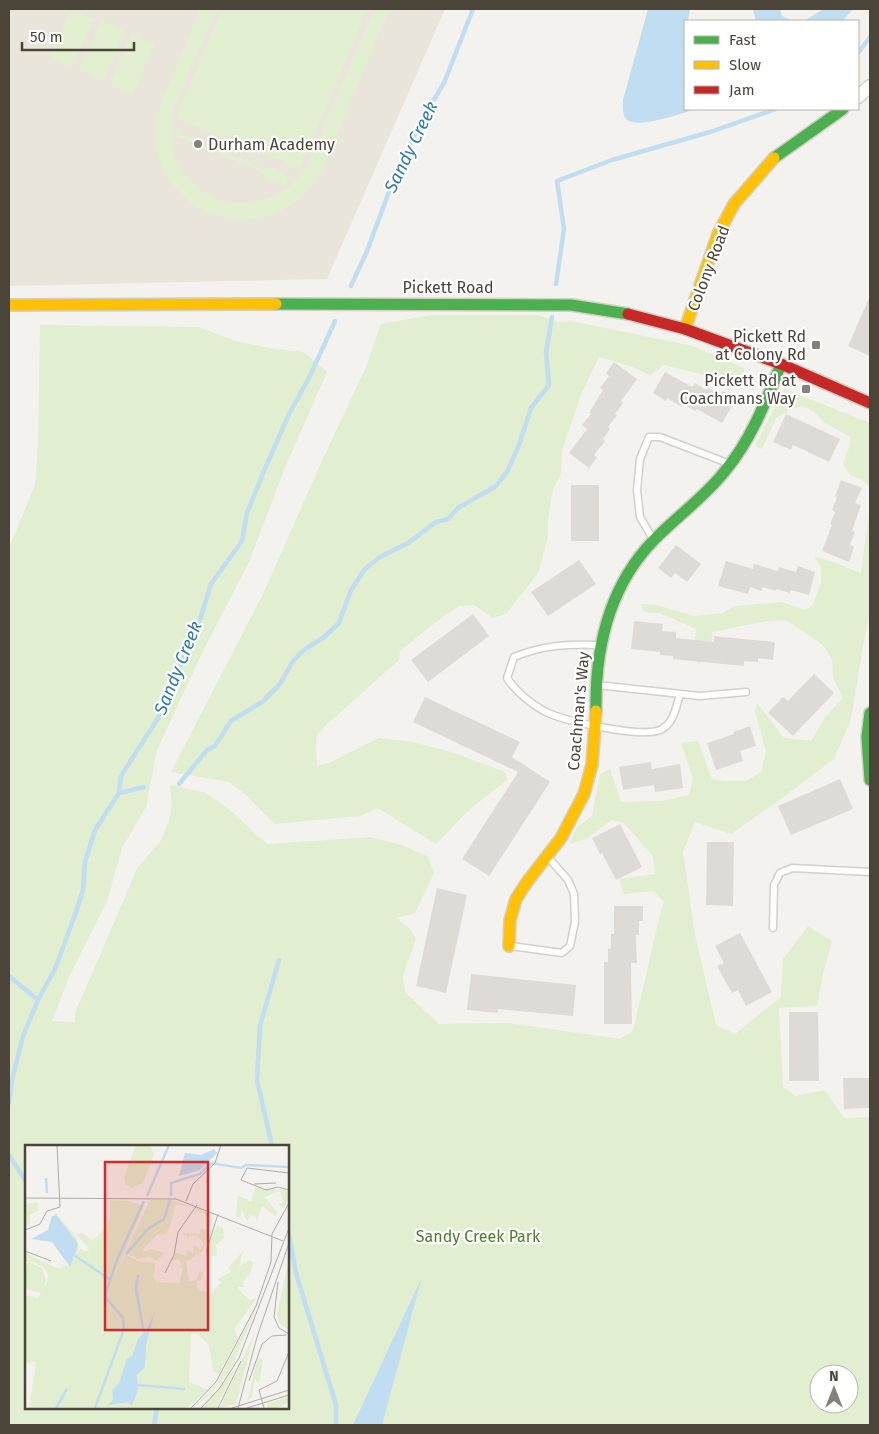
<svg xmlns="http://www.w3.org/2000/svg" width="879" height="1434" viewBox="0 0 879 1434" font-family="'Fira Sans',sans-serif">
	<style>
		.education { fill: #eae5da }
		.green { fill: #e1eecf; fill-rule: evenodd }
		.water { fill: #c0ddf1 }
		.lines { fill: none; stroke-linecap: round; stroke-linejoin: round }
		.stream { stroke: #c0ddf1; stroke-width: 4.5 }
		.building { fill: #dedbd6 }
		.lane-casing { stroke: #d2d0cb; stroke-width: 9 }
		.street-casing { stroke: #d2d0cb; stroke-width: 15 }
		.fast-casing { stroke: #d3cfc5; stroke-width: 14 }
		.slow-casing { stroke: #d3cfc5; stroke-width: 14 }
		.jam-casing { stroke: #d3cfc5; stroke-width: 14 }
		.lane { stroke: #fdfdfc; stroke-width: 6 }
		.street { stroke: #fdfdfc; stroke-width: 12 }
		.fast { stroke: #4caf50; stroke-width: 11 }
		.slow { stroke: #ffc107; stroke-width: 11 }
		.jam { stroke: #c62828; stroke-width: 11 }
		.poi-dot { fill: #868178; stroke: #fff; stroke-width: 2 }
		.labels { text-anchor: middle; stroke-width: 4.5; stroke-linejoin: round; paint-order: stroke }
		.poi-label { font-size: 16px; fill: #4b4439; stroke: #fff; text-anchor: end }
		.street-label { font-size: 16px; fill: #4b4439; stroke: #fff }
		.park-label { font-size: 16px; fill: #4a7f2a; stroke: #fff }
		.water-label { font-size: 18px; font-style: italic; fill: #2e7ab2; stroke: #fff }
		.inset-river { fill: none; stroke: #c0ddf1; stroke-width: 2.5 }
		.inset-road { fill: none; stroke: #b0aca6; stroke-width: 1 }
		.view { fill: #d62828; fill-opacity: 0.15; stroke: #d62828; stroke-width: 2.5 }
		.inset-edge { fill: none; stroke: #4b4439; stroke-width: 2.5 }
	</style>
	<rect width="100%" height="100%" fill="#f4f2ee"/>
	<path class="education" d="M9 9H445L327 279 9 286Z"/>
	<path class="green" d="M70 9 94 18 72 67 49 57Z
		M200 9H217L174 108 171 129 264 169 269 167 289 176 285 186 265 178 263 173 171 134C170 145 175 157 181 167 209 217 278 213 307 166L374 9H390L323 168C313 184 302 200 284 209 228 239 159 201 155 138 154 113 166 91 175 69 184 49 192 29 200 9Z
		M222 9H367L300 169 176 118Z
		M101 21 125 31 103 81 79 70Z
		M132 33 155 44 133 93 110 83Z
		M431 315H539L558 322 571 321 693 346 744 368 745 379 737 383 664 365 650 375 630 366 599 357 581 395 562 451 561 474 553 489 548 520V538L538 573 506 614 493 618 474 605 460 606 445 615 400 651 399 660 325 726 316 737 317 766 329 763 379 738 413 742 451 752 505 772 507 780 470 809 436 844 378 808 360 816 274 824 246 795 229 782 171 772 264 592 320 465 366 367 381 324Z
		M40 325 198 327 239 342 276 349 304 352 327 372 284 470 249 562 203 651 157 750 146 807 122 848 107 901 69 977 52 1021 75 1022V1013L137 869 161 840 169 820 172 803 170 785 206 793 231 811 267 844 371 837 401 845 428 856 434 873 415 913 396 918 411 930 416 939 403 976 405 992 439 1024 508 1023 620 1039 633 1031 659 919 664 902 653 891 624 894 619 879 655 874 653 856 623 822 611 820 588 838 570 844 576 828 592 816 600 774 610 769 621 802 661 801 689 795 693 778 681 743 698 741 712 779 724 781H746L761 772 766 751 755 712 757 703 784 738 811 741 826 716 843 698 833 678 832 659 823 645 786 620 767 621 712 632 711 654 698 664 694 657 696 629 660 613 644 612 641 604 656 605 694 616 722 613 736 606 781 602 805 610 813 605 821 581V567L814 557 831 561 861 573 870 507V613L863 646 851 719 834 759 781 799 731 834 695 822 683 852 695 935 716 1025 735 1034 781 997 783 959 808 926 832 941 823 974 817 1006 779 1008 783 1087 795 1096 825 1090 844 1118 870 1117V1425H9V548L35 485 38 442ZM26 1146H288V1408H26ZM819 1374H849V1404H819Z
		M784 389 870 423V487L861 479 850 475 843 464 850 445V437L825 423 814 412 802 406 792 409 776 418 762 449 755 446Z"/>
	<path class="water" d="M648 9H690L688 21H685V109H695C683 113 636 130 626 119 622 114 623 106 623 100Z
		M753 9H780L782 16 793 21H756Z
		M823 9H853L842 21H804Z
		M422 1277 382 1425H353Z"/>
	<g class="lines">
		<path class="stream" d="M858 53 870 37
			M556 284 564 229 557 181 612 160 710 132 776 109
			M351 286 367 251 390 189 421 121 444 83 473 9
			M179 784 207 750 215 746 231 721 262 702 280 684 293 661 304 650 324 637 339 623 351 590 365 569 380 557 408 543 436 522 448 519 458 508 496 486 507 472 519 445 531 408 549 385 546 352 552 317
			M119 793 144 787
			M9 976 38 1000
			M9 1103 12 1080 23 1036 38 1000 55 969 76 912 83 890 85 862 95 830 119 793 121 776 167 704 172 683 197 629 211 584 242 541 247 513 264 471 289 414 309 378 335 321
			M272 1146 257 1080 260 1026 279 960
			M9 1155 26 1182
			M288 1229 296 1273 336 1405V1425
			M154 1425 157 1408"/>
	</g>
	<path class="building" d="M870 296V356L848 346Z
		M614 362 637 379 621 401 623 403 615 414 617 415 608 427 610 429 603 439 605 441 594 455 597 457 589 468 569 453 587 429 582 425 591 414 589 413 603 390 600 388 609 376 606 373Z
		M665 372 692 387 695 383 706 390 707 387 720 395 723 391 736 399 722 423 697 409 695 411 683 404 682 407 667 398 666 401 653 393Z
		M786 414 840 439 829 462 793 445 791 450 773 442Z
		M841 480 862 488 855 503 861 505 852 531 855 532 850 545 854 547 849 562 822 551 832 525 830 524 835 512 832 510 837 497 835 496Z
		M571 485H599V541H571Z
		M676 545 701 564 687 582 675 573 671 578 658 568Z
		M579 560 596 584 548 616 531 592Z
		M726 561 753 569 754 564 778 571 779 567 796 572 798 566 815 572 809 595 791 590 790 593 777 589 776 591 763 587 761 591 750 587 748 594 718 586Z
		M473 614 489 636 428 682 411 660Z
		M634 621 663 624 662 631 676 632V638L714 642V636L775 642 773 660 758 658V662L744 661V666L673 659V656L660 655V652L631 649Z
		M814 674 834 693 793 736 768 713 783 697 788 701Z
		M425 697 520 742 512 757 550 782 489 876 462 859 518 772 413 722Z
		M750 726 756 746 740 751 743 761 716 770 707 743 734 734 733 732Z
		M651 762 652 769 680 764 683 788 655 792 654 785 623 790 619 767Z
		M840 779 853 809 791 835 778 806Z
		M620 824 642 867 616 880 602 853 600 854 592 838Z
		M707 842H734L733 906 706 905Z
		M437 888 467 895 446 993 416 986Z
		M614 906H643V921H639V935H636L637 963H631L632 1024H604V962H608V949L611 948V934H614Z
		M740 933 772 992 746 1006 738 990 732 993 717 966 724 963 715 946Z
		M471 974 576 985 573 1016 498 1009V1013L467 1010Z
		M789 1012H818L819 1081H789Z
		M843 1078H870V1108L844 1109Z"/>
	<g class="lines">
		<defs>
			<path id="lane" d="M653 539 640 517 637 490 640 459 649 437H660L730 464
				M599 645C568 644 543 645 514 657L507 678C517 693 528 702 544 711 563 721 640 738 660 730 674 724 676 707 680 694
				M597 685 700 696 746 692
				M773 928 774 885 780 873 792 868 870 872
				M511 946 562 953 570 946 575 922 574 894 568 880 548 857"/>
			<path id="street" d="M858 97 870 86"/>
			<path id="fast" d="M774 158 843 109
				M276 304 571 305 628 314
				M596 711C595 648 609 586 654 540 677 516 705 497 725 471 751 440 766 401 781 364
				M870 713 867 737 870 780"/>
			<path id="slow" d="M9 305 276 304
				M685 329 718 234 734 204 774 158
				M509 946 510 920 516 899 527 882 561 838 584 794 592 765 596 711"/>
			<path id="jam" d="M628 314 685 329 781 364 870 403"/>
		</defs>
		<use href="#lane" class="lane-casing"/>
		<use href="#street" class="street-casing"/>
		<use href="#fast" class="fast-casing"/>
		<use href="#slow" class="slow-casing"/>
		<use href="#jam" class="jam-casing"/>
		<use href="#lane" class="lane"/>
		<use href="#street" class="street"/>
		<use href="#fast" class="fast"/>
		<use href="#slow" class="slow"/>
		<use href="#jam" class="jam"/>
	</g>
	<g class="poi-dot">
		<circle cx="198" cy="144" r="5"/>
		<rect x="811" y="340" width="10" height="10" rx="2.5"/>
		<rect x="801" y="384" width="10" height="10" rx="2.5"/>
	</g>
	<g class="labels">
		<g class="poi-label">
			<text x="208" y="150" text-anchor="start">Durham Academy</text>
			<text x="806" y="342">Pickett Rd<tspan x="806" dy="18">at Colony Rd</tspan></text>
			<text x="796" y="386">Pickett Rd at<tspan x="796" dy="18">Coachmans Way</tspan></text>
		</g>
		<g class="street-label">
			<text transform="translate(708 268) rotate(-69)" y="6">Colony Road</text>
			<text x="448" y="293">Pickett Road</text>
			<text transform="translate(578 711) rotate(-85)" y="6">Coachman's Way</text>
		</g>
		<g class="park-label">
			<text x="478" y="1242">Sandy Creek Park</text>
		</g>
		<g class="water-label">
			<text transform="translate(411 147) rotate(-64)" y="6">Sandy Creek</text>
			<text transform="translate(178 668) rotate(-68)" y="6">Sandy Creek</text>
		</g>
	</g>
	<g transform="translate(25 1145)">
		<rect width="264" height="264" fill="#f4f2ee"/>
		<path d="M111 0H125L129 10 118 38 107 43 101 40 99 32ZM230 43 255 44 264 47V51L259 63 253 59 259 58 255 46 246 49 240 53 253 68 250 71 237 61 231 78V72L225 70 222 77 217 64 215 72 211 71 213 50 226 57ZM85 55 104 56 119 61 87 137 100 109 112 116 131 118 128 132 132 137 155 138 158 123 154 122 157 120 153 114 147 116 151 108 161 111 162 104 168 109 169 100 175 104 179 99 173 90 164 91 162 95V91L156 88 175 89 176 83 181 84 180 69 174 65 169 70 172 63 189 70 178 106 161 117 164 137 172 134 175 126 178 128 176 135 172 136V145L187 148 196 137 192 134 206 127 204 122 218 106 214 122 224 115 228 117 226 127 218 137 219 142H212L224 155 232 153 209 184 213 192 194 229 188 226 184 200 172 189H166L164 237 183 245 162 263H4L11 217 0 218V150L13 153 16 148 0 144V122L4 117 17 123 21 136 18 144 22 137 23 129 19 123 9 117H0V108L34 124 41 120 45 122 47 91 29 70 31 68 51 92 54 102 51 111 55 104 62 107 64 103 51 89 57 88 67 95 77 87 85 74ZM125 55H147L168 62 151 59 144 84 140 89H133L118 104V107L125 104 140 108 131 116 125 112 113 114 100 108ZM13 57 14 65 5 70V80L0 81V59ZM192 80 198 83 199 93 191 100 192 110 186 112 184 101ZM264 114V186L254 178 252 169ZM232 161 207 222 186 249 169 263 191 240ZM230 186 211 259 195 263 210 231ZM233 212 238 215 234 239 230 234 227 252 222 256ZM211 222 191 263H177ZM264 252V257L253 263H242L243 258Z" fill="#e1eecf"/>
		<path d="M189 4 192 8 175 25 154 31 160 8 176 10ZM31 70 53 99 45 122 27 97 6 94 23 85 27 71ZM130 167 121 200 120 222 112 230 113 245 107 261 103 257 83 260 88 255 87 245 94 238 102 214 107 211 113 194 121 186Z" fill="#c0ddf1"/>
		<path class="inset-river" d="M21 33 22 48M122 51 144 0M146 51V38L175 29 186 18 216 23 221 20 264 22M101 109 123 84 139 74 145 55M49 110 84 134M113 130 111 144 119 188M112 240 160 244M31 263 42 244M70 263 99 184 98 173 81 153 82 144 92 115 119 56"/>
		<path class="inset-road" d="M264 28 222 23 216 35 241 45 253 42 264 45M229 39 251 38M0 53 151 54 258 96M161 56 168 39 190 18 196 0M0 85 15 79 22 66 35 62 32 0M0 106 26 116M140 128 149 110 153 87 172 60M183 137 182 104 193 69M253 137 249 172 254 183 264 189M224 236 237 199 247 191 261 190M166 263 191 237 231 161 246 117 247 89 264 58M176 263 194 244 214 213 264 83M193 263 216 216M207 263 264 245M213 263 232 192 264 98M222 263 264 250M239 263 234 245 252 236 264 207"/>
		<path class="view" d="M80 17H183V185H80Z"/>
		<rect width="264" height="264" class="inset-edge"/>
	</g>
	<rect width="879" height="1434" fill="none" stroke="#4b4439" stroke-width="20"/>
	<rect x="684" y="20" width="175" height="90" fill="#ffffff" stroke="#b7b4b0"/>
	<rect x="694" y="36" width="25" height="8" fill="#4caf50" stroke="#b7b4b0"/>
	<text x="729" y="45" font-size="15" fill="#4b4439">Fast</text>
	<rect x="694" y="61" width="25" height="8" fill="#ffc107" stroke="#b7b4b0"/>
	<text x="729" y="70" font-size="15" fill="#4b4439">Slow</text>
	<rect x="694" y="86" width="25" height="8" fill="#c62828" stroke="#b7b4b0"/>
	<text x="729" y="95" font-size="15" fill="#4b4439">Jam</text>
	<g transform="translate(834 1389)"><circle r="24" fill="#ffffff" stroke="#b7b4b0"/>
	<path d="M0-4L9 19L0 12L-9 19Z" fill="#868178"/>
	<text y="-8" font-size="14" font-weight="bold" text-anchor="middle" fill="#4b4439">N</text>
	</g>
	<path d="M22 42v8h112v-8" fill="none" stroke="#4b4439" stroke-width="2.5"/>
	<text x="30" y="42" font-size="15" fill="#4b4439" stroke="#ffffff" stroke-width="4" paint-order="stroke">50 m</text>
</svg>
